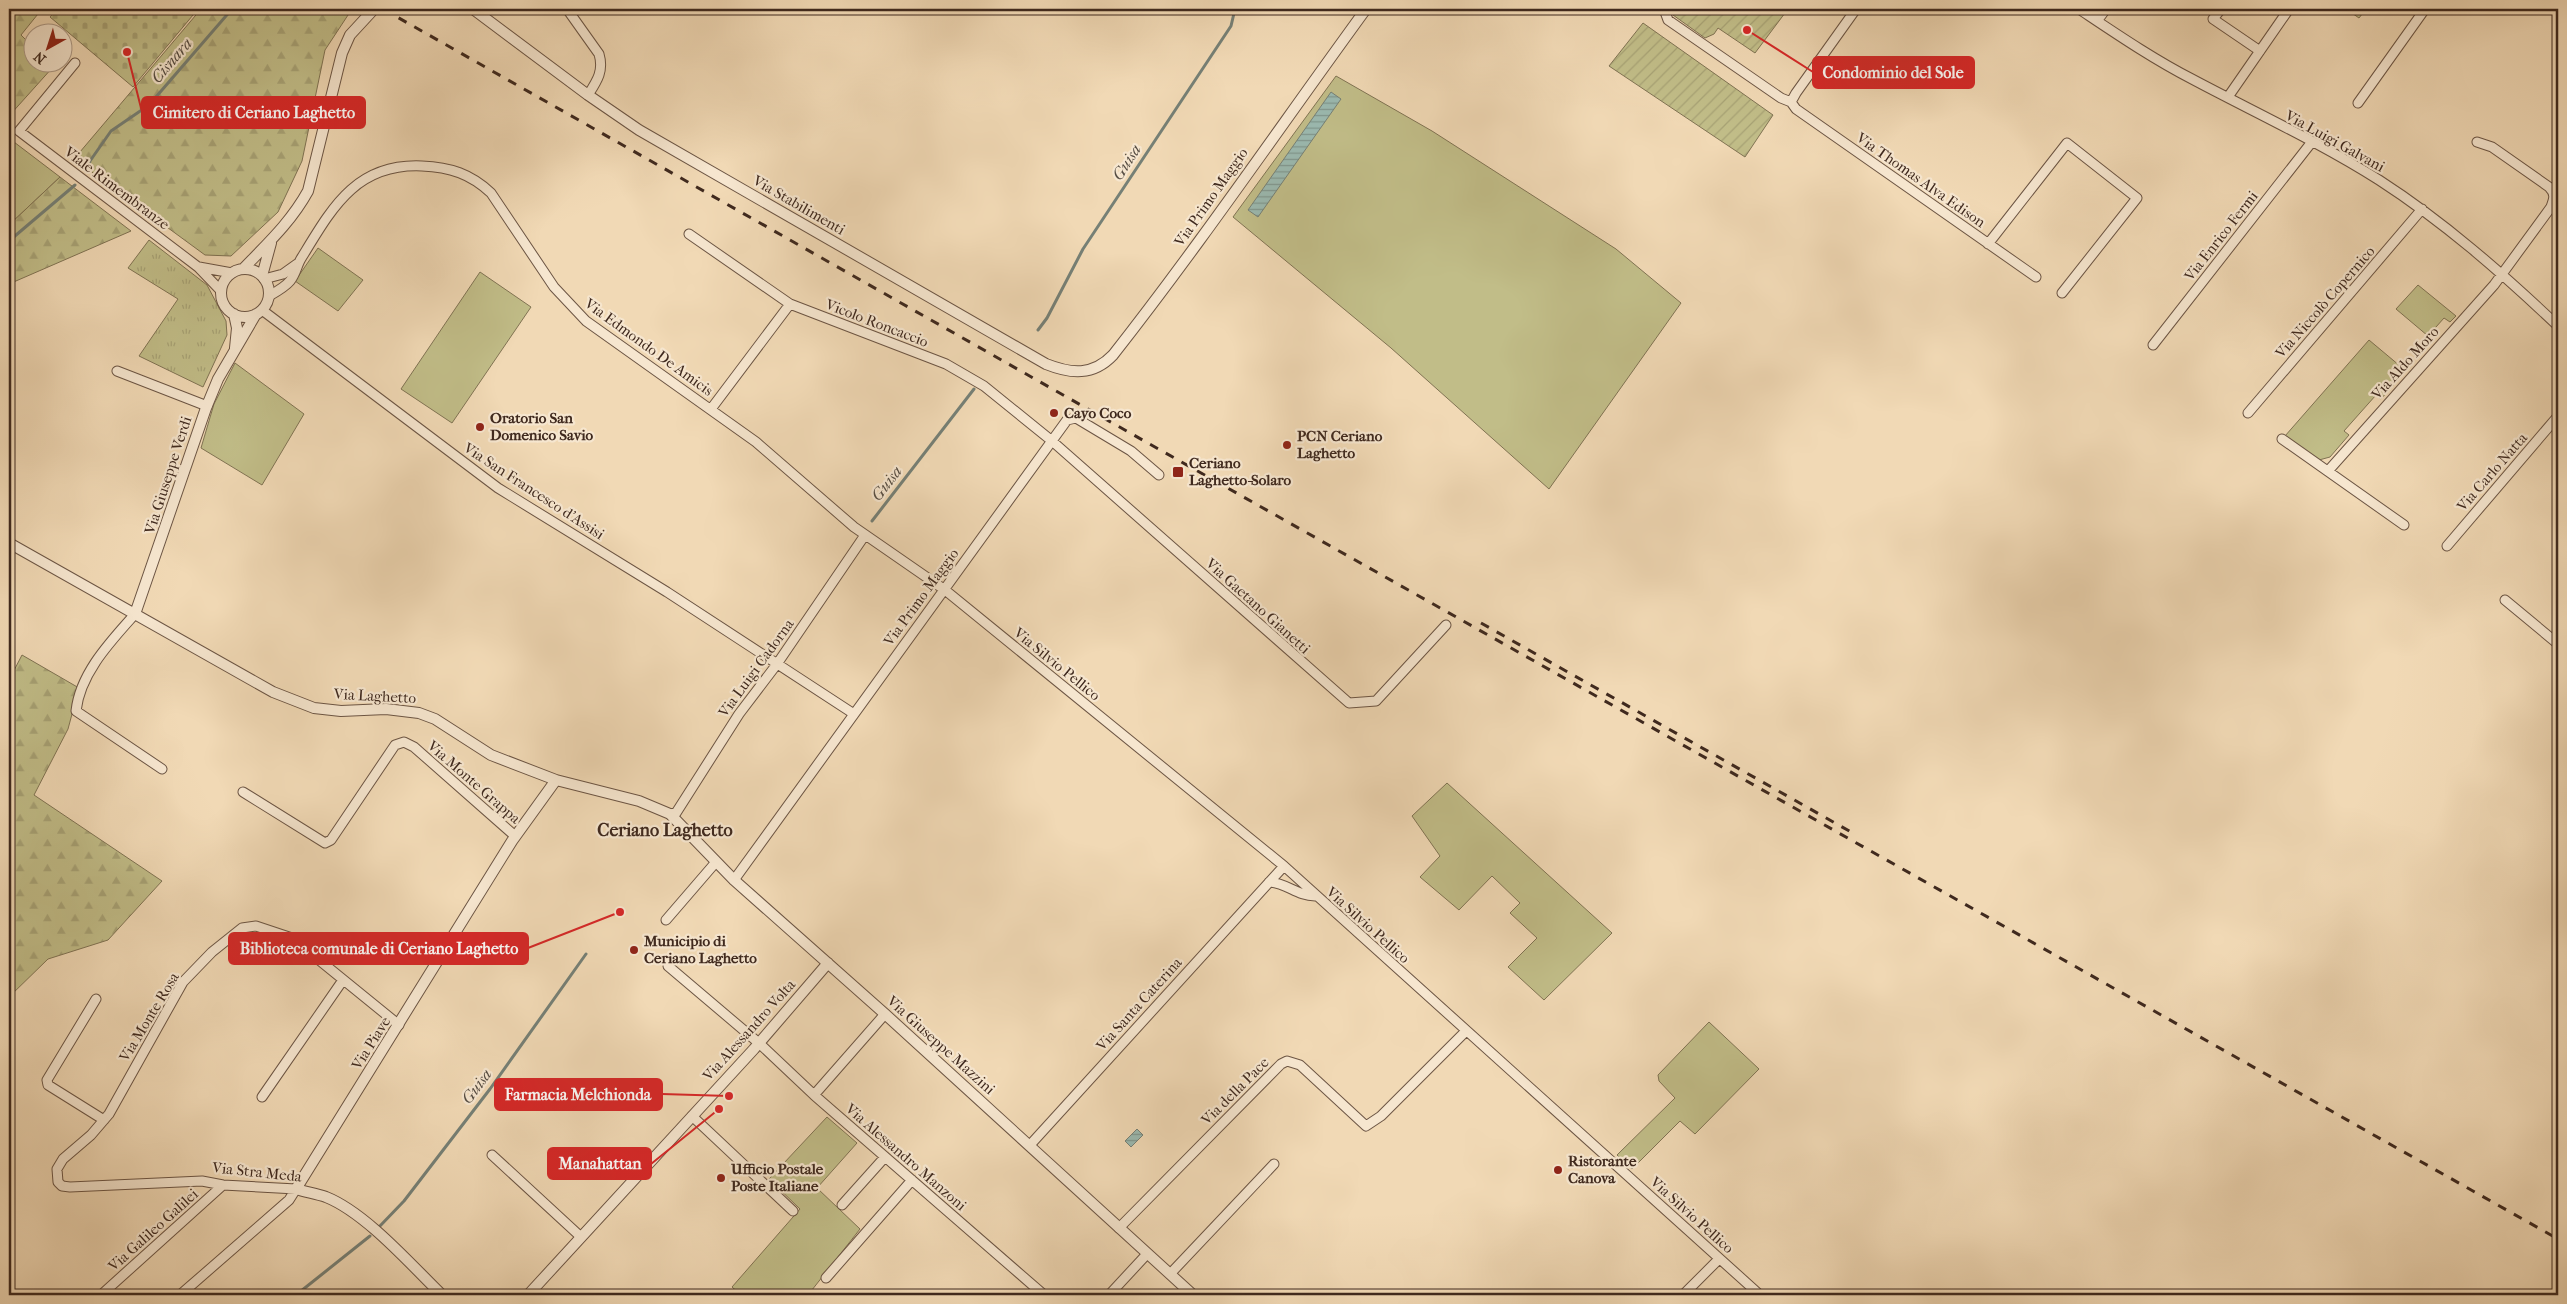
<svg xmlns="http://www.w3.org/2000/svg" width="2567" height="1304" viewBox="0 0 2567 1304" font-family="'IM FELL French Canon',serif">
	<style>
		.grass { fill: #c1bd88; stroke: #807353 }
		.forest { fill: url(#forest-firs); stroke: #807353 }
		.cemetery { fill: url(#cemetery-stones); stroke: #807353 }
		.park { fill: url(#park-tufts); stroke: #807353 }
		.garden { fill: url(#garden-furrows); stroke: #807353 }
		.water { fill: url(#water-rules); stroke: #768076 }
		.lines { fill: none; stroke-linecap: round; stroke-linejoin: round }
		.stream { stroke: #768076; stroke-width: 3 }
		.minor-casing { stroke: #6c5544; stroke-width: 11 }
		.tertiary-casing { stroke: #6c5544; stroke-width: 12 }
		.minor { stroke: #f6e6cf; stroke-width: 9 }
		.tertiary { stroke: #f6e6cf; stroke-width: 10 }
		.rail { stroke: #3f291e; stroke-width: 3; stroke-dasharray: 9 9; stroke-linecap: butt }
		.poi-dot { fill: #8f2418; stroke: #f6e6cf; stroke-width: 2 }
		.labels { text-anchor: middle; stroke-width: 4.5; stroke-linejoin: round; paint-order: stroke }
		.street-label { font-size: 15px; fill: #3f291e; stroke: #f6e6cf }
		.poi-label { font-size: 15px; font-weight: bold; fill: #3f291e; stroke: #f6e6cf; text-anchor: start }
		.water-label { font-size: 16px; font-style: italic; fill: #564d43; stroke: #f6e6cf }
		.quarter-label { font-size: 18px; font-weight: bold; fill: #3f291e; stroke: #f6e6cf }
		.leader { fill: none; stroke: #d62828; stroke-width: 2 }
		.callout-dot { fill: #d62828; stroke: #f6e6cf; stroke-width: 2 }
		.callout { fill: #d62828; stroke: #d62828; stroke-width: 2 }
		.callout-label { font-size: 16px; text-anchor: middle; font-weight: bold; fill: #fff }
	</style>
	<defs>
		<pattern id="forest-firs" width="22" height="20" patternUnits="userSpaceOnUse" patternTransform="scale(1.25)"><rect width="22" height="20" fill="#c1bd88"/><path d="M5 1l3.5 6h-7zM16 11l3.5 6h-7z" fill="#a7a275"/></pattern>
		<pattern id="cemetery-stones" width="16" height="16" patternUnits="userSpaceOnUse" patternTransform="scale(1.25)"><rect width="16" height="16" fill="#c1bd88"/><path d="M2 7V4a2 2 0 0 1 4 0v3zM10 15v-3a2 2 0 0 1 4 0v3z" fill="#a7a275"/></pattern>
		<pattern id="park-tufts" width="24" height="20" patternUnits="userSpaceOnUse" patternTransform="scale(1.25)"><rect width="24" height="20" fill="#c1bd88"/><path d="M3 7l-1-3M5 7V3M7 7l1-3M15 17l-1-3M17 17v-4M19 17l1-3" fill="none" stroke="#a7a275"/></pattern>
		<pattern id="garden-furrows" width="10" height="10" patternUnits="userSpaceOnUse" patternTransform="scale(1.25)"><rect width="10" height="10" fill="#c1bd88"/><path d="M-1 1l2-2M0 10L10 0M9 11l2-2" fill="none" stroke="#a7a275"/></pattern>
		<pattern id="water-rules" width="6" height="5" patternUnits="userSpaceOnUse" patternTransform="scale(1.25)"><rect width="6" height="5" fill="#9bbab1"/><path d="M0 2.5h6" fill="none" stroke="#80978f"/></pattern>
	</defs>
	<rect width="100%" height="100%" fill="#f1d9b5"/>
	<filter id="stains"><feTurbulence type="fractalNoise" baseFrequency=".004" numOctaves="4"/><feColorMatrix values="0 0 0 0 .2 0 0 0 0 .09 0 0 0 0 .02 0 0 0 .5 -.17"/></filter>
	<radialGradient id="worn" r=".72"><stop offset=".6" stop-color="#630" stop-opacity="0"/><stop offset="1" stop-color="#630" stop-opacity=".3"/></radialGradient>
	<path class="grass" d="M1336 76 1432 131 1616 249 1681 303 1549 489 1391 348 1233 217Z
		M14 142 60 177 9 225V146Z
		M318 248 363 280 338 311 295 281Z
		M480 272 531 307 452 423 401 389Z
		M2418 285 2456 316 2450 322 2444 318 2428 336 2396 309Z
		M2369 340 2406 371 2381 399 2376 395 2344 431 2349 435 2330 457 2319 460 2285 436Z
		M235 363 304 414 262 485 201 448 214 404Z
		M1447 783 1612 933 1544 1000 1508 967 1537 938 1510 913 1520 903 1492 876 1459 910 1420 877 1440 856 1412 816Z
		M1709 1022 1759 1069 1695 1134 1680 1121 1632 1169 1617 1155 1675 1098 1659 1081 1658 1075Z
		M827 1117 857 1143 817 1188 860 1229 808 1295H741L732 1287 800 1209 769 1179Z"/>
	<path class="forest" d="M9 9H42L21 35 32 46V62L48 63 53 67 9 116Z
		M201 9H352L325 50 302 161 278 212 231 256 205 255 74 159Z
		M60 177 131 231 9 284V225Z
		M22 655 79 688 68 729 34 795 162 881 108 940 48 959 9 997V680Z"/>
	<path class="cemetery" d="M57 9H198L133 87 50 17Z"/>
	<path class="park" d="M2346 9H2366L2359 18Z
		M149 240 207 285 226 321 227 335 203 387 139 356 178 299 128 268Z"/>
	<path class="garden" d="M1671 9H1788L1755 53 1718 28 1714 34 1705 38 1673 15Z
		M1643 23 1773 115 1745 157 1609 66Z"/>
	<path class="water" d="M1331 92 1341 99 1258 217 1248 210Z
		M1137 1129 1143 1135 1131 1147 1125 1141Z"/>
	<g class="lines">
		<path class="stream" d="M88 169 90 161 111 131 149 105 232 9
			M9 241 75 185
			M1038 330 1047 318 1083 249 1231 26 1235 9
			M872 521 974 389
			M379 1227 404 1201 490 1089 586 954
			M296 1295 370 1236"/>
		<defs>
			<path id="minor" d="M567 9 599 54C604 71 597 81 588 95
				M1664 9 1668 20 1781 98 1791 102
				M2079 9C2115 33 2153 59 2192 79 2254 112 2319 142 2379 180 2444 222 2502 273 2558 326
				M2221 9 2213 19 2260 51
				M2097 21 2106 9
				M75 63 19 131 198 267 221 291
				M2228 97 2289 9
				M1791 102 1796 109 2036 277
				M1791 102 1796 93 1856 9
				M2358 103 2425 9
				M689 234 790 304 946 364 984 386 1052 441 1349 703 1376 701 1446 625
				M1988 244 2067 143 2137 198 2062 293
				M199 267 232 273
				M264 279 283 274 297 264
				M269 296C276 292 285 287 290 281 296 274 297 264 302 257 332 208 356 163 422 166 450 167 471 174 491 193L554 287 586 321 756 442 854 527 945 590 1284 866 1760 1295
				M262 310 498 488 667 592 854 714
				M2153 345 2311 143
				M117 371 207 406
				M711 409 790 304
				M2248 413 2422 209
				M2282 439 2404 525
				M2328 471 2494 285 2551 207C2554 199 2556 194 2549 187L2492 147 2477 142
				M2447 546 2558 416
				M2505 600 2558 644
				M135 614C111 641 80 673 76 711L162 769
				M243 792 325 843 331 840 395 745 404 742 414 747 515 836
				M670 814 676 813 739 714 777 664 865 535
				M734 880 1067 420 1076 418 1131 451 1159 475
				M1269 882C1287 883 1297 896 1315 896
				M666 920 716 862
				M668 966 760 1044 814 1095 1044 1295
				M96 999 47 1080 48 1085 104 1120
				M814 1095 885 1014
				M262 1097 343 980
				M692 1116 793 1211
				M1030 1145 1284 866
				M492 1155 581 1237
				M296 1189 223 1185 202 1181 70 1187 62 1186 58 1182 57 1169 63 1159 91 1135 109 1114 183 982 212 952 242 928 256 926 292 938 399 1025
				M842 1205 885 1157
				M1119 1228 1281 1064 1287 1061 1300 1065 1366 1126 1381 1116 1466 1031
				M1170 1274 1274 1164
				M826 1278 912 1180
				M101 1295 223 1185
				M180 1295 289 1200 296 1189
				M1109 1295 1147 1254
				M1683 1295 1719 1259"/>
			<path id="tertiary" d="M473 9 588 95 639 130 1046 364C1071 374 1093 376 1113 355 1201 243 1282 124 1366 9
				M243 269C267 244 291 222 308 191L342 53 350 35 374 9
				M221 293a24 24 0 1 1 48 0a24 24 0 1 1-48 0Z
				M262 276 271 243
				M234 314 237 328 235 348
				M9 543 273 692 314 708 341 711 386 709 419 713 435 719 491 755 556 780 639 801 670 814 734 880 885 1014 1193 1295
				M135 614 206 408 218 379 256 314
				M442 1295C411 1265 366 1213 326 1197 317 1194 306 1192 296 1189L512 841 556 780
				M528 1295 754 1049 828 963"/>
		</defs>
		<use href="#minor" class="minor-casing"/>
		<use href="#tertiary" class="tertiary-casing"/>
		<use href="#minor" class="minor"/>
		<use href="#tertiary" class="tertiary"/>
		<path class="rail" d="M383 9 1116 425 2558 1239
			M1481 623 1851 832"/>
	</g>
	<g class="poi-dot">
		<circle cx="1054" cy="413" r="5"/>
		<circle cx="480" cy="427" r="5"/>
		<circle cx="1287" cy="445" r="5"/>
		<rect x="1172" y="466" width="12" height="12" rx="2.5"/>
		<circle cx="634" cy="950" r="5"/>
		<circle cx="1558" cy="1170" r="5"/>
		<circle cx="721" cy="1178" r="5"/>
	</g>
	<g class="labels">
		<g class="street-label">
			<text transform="translate(2335 141) rotate(29)" y="5">Via Luigi Galvani</text>
			<text transform="translate(1921 180) rotate(35)" y="5">Via Thomas Alva Edison</text>
			<text transform="translate(117 188) rotate(37)" y="5">Viale Rimembranze</text>
			<text transform="translate(1211 197) rotate(-55)" y="5">Via Primo Maggio</text>
			<text transform="translate(799 205) rotate(30)" y="5">Via Stabilimenti</text>
			<text transform="translate(2221 236) rotate(-52)" y="5">Via Enrico Fermi</text>
			<text transform="translate(2325 302) rotate(-49)" y="5">Via Niccolò Copernico</text>
			<text transform="translate(877 323) rotate(21)" y="5">Vicolo Roncaccio</text>
			<text transform="translate(649 347) rotate(36)" y="5">Via Edmondo De Amicis</text>
			<text transform="translate(2405 363) rotate(-48)" y="5">Via Aldo Moro</text>
			<text transform="translate(2492 472) rotate(-49)" y="5">Via Carlo Natta</text>
			<text transform="translate(168 475) rotate(-72)" y="5">Via Giuseppe Verdi</text>
			<text transform="translate(534 491) rotate(33)" y="5">Via San Francesco d'Assisi</text>
			<text transform="translate(921 597) rotate(-54)" y="5">Via Primo Maggio</text>
			<text transform="translate(1258 606) rotate(42)" y="5">Via Gaetano Gianetti</text>
			<text transform="translate(1057 664) rotate(39)" y="5">Via Silvio Pellico</text>
			<text transform="translate(756 668) rotate(-54)" y="5">Via Luigi Cadorna</text>
			<text transform="translate(375 696) rotate(3)" y="5">Via Laghetto</text>
			<text transform="translate(474 782) rotate(41)" y="5">Via Monte Grappa</text>
			<text transform="translate(1368 925) rotate(42)" y="5">Via Silvio Pellico</text>
			<text transform="translate(1139 1004) rotate(-48)" y="5">Via Santa Caterina</text>
			<text transform="translate(149 1017) rotate(-59)" y="5">Via Monte Rosa</text>
			<text transform="translate(749 1030) rotate(-48)" y="5">Via Alessandro Volta</text>
			<text transform="translate(371 1043) rotate(-58)" y="5">Via Piave</text>
			<text transform="translate(941 1045) rotate(42)" y="5">Via Giuseppe Mazzini</text>
			<text transform="translate(1235 1091) rotate(-45)" y="5">Via della Pace</text>
			<text transform="translate(906 1157) rotate(41)" y="5">Via Alessandro Manzoni</text>
			<text transform="translate(257 1172) rotate(6)" y="5">Via Stra Meda</text>
			<text transform="translate(1692 1215) rotate(42)" y="5">Via Silvio Pellico</text>
			<text transform="translate(153 1230) rotate(-42)" y="5">Via Galileo Galilei</text>
		</g>
		<g class="poi-label">
			<text x="1064" y="418">Cayo Coco</text>
			<text x="490" y="423">Oratorio San<tspan x="490" dy="17">Domenico Savio</tspan></text>
			<text x="1297" y="441">PCN Ceriano<tspan x="1297" dy="17">Laghetto</tspan></text>
			<text x="1189" y="468">Ceriano<tspan x="1189" dy="17">Laghetto-Solaro</tspan></text>
			<text x="644" y="946">Municipio di<tspan x="644" dy="17">Ceriano Laghetto</tspan></text>
			<text x="1568" y="1166">Ristorante<tspan x="1568" dy="17">Canova</tspan></text>
			<text x="731" y="1174">Ufficio Postale<tspan x="731" dy="17">Poste Italiane</tspan></text>
		</g>
		<g class="water-label">
			<text transform="translate(171 60) rotate(-49)" y="6">Cisnara</text>
			<text transform="translate(1126 162) rotate(-57)" y="6">Guisa</text>
			<text transform="translate(886 483) rotate(-52)" y="6">Guisa</text>
			<text transform="translate(476 1086) rotate(-53)" y="6">Guisa</text>
		</g>
		<g class="quarter-label">
			<text x="665" y="836">Ceriano Laghetto</text>
		</g>
	</g>
	<path class="leader" d="M1747 30L1813 72M127 52L142 112M620 912L528 948M729 1096L662 1094M719 1109L651 1164"/>
	<g class="callout-dot">
		<circle cx="1747" cy="30" r="5"/>
		<circle cx="127" cy="52" r="5"/>
		<circle cx="620" cy="912" r="5"/>
		<circle cx="729" cy="1096" r="5"/>
		<circle cx="719" cy="1109" r="5"/>
	</g>
	<g class="callout">
		<rect x="1813" y="57" width="161" height="31" rx="5"/>
		<rect x="142" y="97" width="223" height="31" rx="5"/>
		<rect x="229" y="933" width="299" height="31" rx="5"/>
		<rect x="495" y="1079" width="167" height="31" rx="5"/>
		<rect x="548" y="1148" width="103" height="31" rx="5"/>
	</g>
	<g class="callout-label">
		<text x="1893" y="78">Condominio del Sole</text>
		<text x="254" y="118">Cimitero di Ceriano Laghetto</text>
		<text x="379" y="954">Biblioteca comunale di Ceriano Laghetto</text>
		<text x="578" y="1100">Farmacia Melchionda</text>
		<text x="600" y="1169">Manahattan</text>
	</g>
	<rect width="2567" height="1304" fill="none" stroke="#f1d9b5" stroke-width="30"/>
	<rect x="10" y="10" width="2547" height="1284" fill="none" stroke="#3f291e" stroke-width="2.5"/>
	<rect x="15" y="15" width="2537" height="1274" fill="none" stroke="#3f291e"/>
	<g transform="translate(48 48) rotate(219)"><circle r="24" fill="#f6e6cf" stroke="#ad9a88"/>
	<path d="M0-4L9 19L0 12L-9 19Z" fill="#8f2418"/>
	<text y="-8" font-size="14" font-weight="bold" text-anchor="middle" fill="#3f291e">N</text>
	</g>
	<rect width="100%" height="100%" filter="url(#stains)"/>
	<rect width="100%" height="100%" fill="url(#worn)"/>
</svg>
